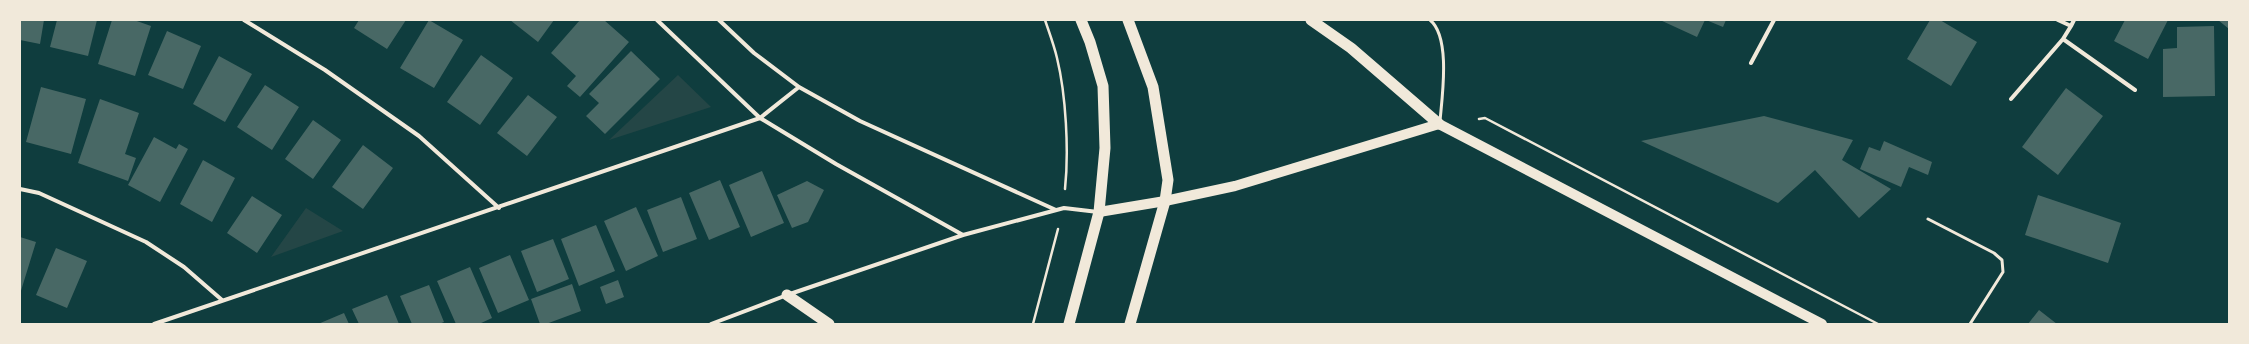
<svg xmlns="http://www.w3.org/2000/svg" width="2249" height="344" viewBox="0 0 2249 344" font-family="Arial,sans-serif">
	<style>
		.green { fill: #244646 }
		.building { fill: #486865 }
		.lines { fill: none; stroke-linecap: round; stroke-linejoin: round }
		.path { stroke: #f1e9da; stroke-width: 2.5 }
		.service { stroke: #f1e9da; stroke-width: 3 }
		.minor { stroke: #f1e9da; stroke-width: 4 }
		.primary { stroke: #f1e9da; stroke-width: 10 }
		.trunk { stroke: #f1e9da; stroke-width: 11 }
	</style>
	<rect width="100%" height="100%" fill="#0f3d3e"/>
	<path class="green" d="M678 75 711 107 609 140Z
		M306 208 343 231 271 257Z"/>
	<path class="building" d="M20 20H44L40 44 20 40Z
		M57 20H97L88 56 50 47Z
		M112 20H134L151 26 135 76 98 64Z
		M359 20H406L387 49 354 28Z
		M429 20 463 40 434 88 400 68Z
		M510 20H554L538 42Z
		M580 20H604L629 42 580 97 567 86 576 76 551 53Z
		M1660 20H1705L1697 37Z
		M1706 20H1726L1723 27Z
		M1930 20H1940L1977 42 1951 86 1907 59Z
		M2125 20H2168L2148 59 2114 41Z
		M2218 20H2229V29Z
		M2214 26 2215 96 2163 97V49L2177 48V27Z
		M167 31 201 46 183 89 148 75Z
		M631 51 660 79 605 134 586 116 599 103 589 94Z
		M481 55 513 78 480 125 447 102Z
		M219 56 252 74 225 122 193 104Z
		M265 85 299 107 272 150 237 127Z
		M41 87 86 99 71 154 26 142Z
		M2066 88 2103 116 2058 175 2022 147Z
		M528 95 557 117 527 156 497 133Z
		M100 99 139 113 125 154 136 158 128 181 78 163Z
		M1764 116 1853 140 1842 160 1891 189 1859 218 1815 170 1778 203 1641 141Z
		M313 120 341 140 313 179 285 159Z
		M154 137 176 149 179 144 188 149 160 202 128 185Z
		M1884 141 1932 162 1928 175 1909 167 1901 187 1860 169 1869 147 1880 151Z
		M363 145 393 168 363 209 332 187Z
		M203 160 235 178 212 222 180 204Z
		M762 171 784 223 751 237 729 185Z
		M720 180 740 227 709 240 689 193Z
		M807 181 824 190 808 222 792 228 777 195Z
		M2038 195 2121 223 2108 263 2025 235Z
		M252 196 282 215 257 253 227 233Z
		M681 197 697 239 663 252 647 210Z
		M636 207 658 256 626 271 604 221Z
		M596 225 615 271 579 286 561 239Z
		M20 237 36 242 20 294Z
		M553 239 569 279 537 292 521 251Z
		M56 248 87 261 67 308 36 295Z
		M510 255 529 300 498 313 479 268Z
		M470 267 492 318 479 324H456L437 281Z
		M618 280 624 297 606 304 600 287Z
		M572 284 581 311 546 324H540L531 299Z
		M429 285 444 322 439 324H412L400 296Z
		M387 295 399 324H359L352 309Z
		M2039 310 2057 324H2028Z
		M344 313 349 324H318Z"/>
	<g class="lines">
		<path class="path" d="M1045 20C1049 32 1054 45 1057 58 1066 95 1069 151 1065 189
			M1479 119 1485 118 1878 324
			M1033 324 1058 229"/>
		<path class="service" d="M1430 20C1451 37 1442 97 1440 121
			M1928 219 1994 253 2002 260 2003 272 1970 324"/>
		<path class="minor" d="M244 20 325 70 419 136 499 208
			M657 20 760 118 836 164 963 235
			M719 20 754 53 799 87 860 121 1056 210
			M2058 20 2071 26 2074 20
			M2063 39 2135 90
			M1751 63 1774 20
			M2011 99 2063 39 2071 26
			M20 189 39 193 146 242 184 267 222 300
			M154 324 760 118 799 87
			M711 324 787 295 963 235 1064 208 1098 212"/>
		<path class="primary" d="M1099 212 1165 201 1235 186 1439 124 1822 324"/>
		<path class="trunk" d="M1128 20 1153 87 1168 180 1165 201 1130 324
			M1311 20 1351 48 1439 124
			M787 295 829 324
			M1069 324 1099 212 1105 148 1103 86 1090 42 1081 20"/>
	</g>
	<rect width="2249" height="344" fill="none" stroke="#f1e9da" stroke-width="42"/>
</svg>
